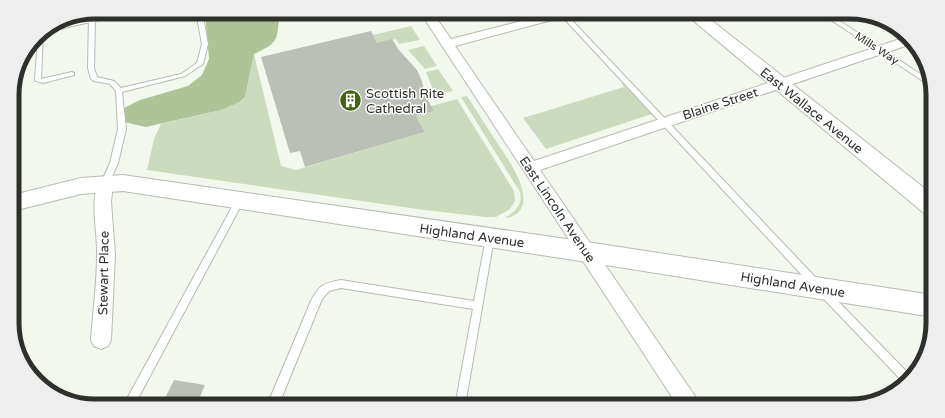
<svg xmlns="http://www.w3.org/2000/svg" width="945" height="418" viewBox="0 0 945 418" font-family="'Varela Round',sans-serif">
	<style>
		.green { fill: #ccdbbe }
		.forest { fill: #aec497 }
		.building { fill: #bac0b5 }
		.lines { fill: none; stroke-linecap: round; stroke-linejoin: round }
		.lane-casing { stroke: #b7bcb2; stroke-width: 2 }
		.street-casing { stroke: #b7bcb2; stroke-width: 2 }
		.secondary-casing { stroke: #b7bcb2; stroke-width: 2 }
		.lane { fill: #fff; fill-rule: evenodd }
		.street { fill: #fff; fill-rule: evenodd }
		.secondary { fill: #fff; fill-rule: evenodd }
		.labels { text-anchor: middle; stroke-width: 3; stroke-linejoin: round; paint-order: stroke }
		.far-street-label { font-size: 11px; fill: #2e302c; stroke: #fff }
		.poi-label { font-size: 13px; fill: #2e302c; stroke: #fff; text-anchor: start }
		.street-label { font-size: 13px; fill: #2e302c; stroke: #fff }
		.rim { fill: none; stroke: #2e302c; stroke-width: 5 }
	</style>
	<rect width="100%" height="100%" fill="#f2f8ed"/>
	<path class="green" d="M411 26 420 40 399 44 396 39 377 43 373 35Z
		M424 46 437 66 425 69 408 50Z
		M254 54 281 166 296 170 425 132 416 116 434 111 431 106 457 99 514 191 515 201 510 209 496 217H485L424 210 147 170 154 139 161 124 221 110 245 97Z
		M438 69 453 91 435 95 426 72Z
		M621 81 652 114 546 149 523 118 624 87Z
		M467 96C476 110 485 124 494 138 505 155 546 208 507 218L506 217C516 211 523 204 520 192L461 97Z"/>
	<path class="forest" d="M205 12H280C276 39 281 42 254 54L245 97 239 102 221 110 146 127 124 122V108L140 100 188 86 202 75 209 59Z"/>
	<path class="building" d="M371 31 377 43 392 39 399 50 417 70 422 81 425 95 434 111 416 116 425 132 305 167 300 151 290 153 261 57Z
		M174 380 205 385 196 406H161Z"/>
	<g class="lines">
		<defs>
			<path id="lane" d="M196 12H202L208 44 203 64 185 76 122 92 126 129 118 163 108 185H102L101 183 110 163 118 129 116 91 110 84 94 81 91 79 88 68 89 18 92 16 95 18 94 68 97 77 114 81 121 88 181 74 197 63 202 44Z
				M558 12H564L818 280 819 283 818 286 815 287 812 286Z
				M819 12H826L931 81 932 87Z
				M43 31 41 79 72 72 74 73V75L43 83 36 81 35 80 38 36Z
				M240 197 243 198 244 200 134 406H123L237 198Z
				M490 235 493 236 494 238 465 406H455L473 309 341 288 329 291 322 299 279 404 276 406H263L264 402 271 396 311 301C319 285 324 283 341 280L474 301 486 238 487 236Z
				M824 289 827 290 910 375 904 383 821 296 820 293 821 290Z"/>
			<path id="street" d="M106 12H128L126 14 122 15 50 31 46 29 57 22Z
				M420 12H432L451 39 557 12H576L574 14 455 46 534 161 906 37 914 43 540 170 697 399 700 406H678Z
				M105 177 110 179 113 183 111 202 115 254 111 340 108 346 101 349 94 346 91 340C93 312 97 283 97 255 98 233 89 198 100 179Z"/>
			<path id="secondary" d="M683 12H701L933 195V217L925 214Z
				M123 175 587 242 933 295V317L587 262 123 191 81 194 13 211V195L81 178Z"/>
		</defs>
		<use href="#lane" class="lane-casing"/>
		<use href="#street" class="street-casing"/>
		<use href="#secondary" class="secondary-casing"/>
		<use href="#lane" class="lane"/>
		<use href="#street" class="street"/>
		<use href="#secondary" class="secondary"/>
	</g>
	<defs>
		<symbol id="building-disc" viewBox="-11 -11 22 22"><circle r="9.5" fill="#446215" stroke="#fff"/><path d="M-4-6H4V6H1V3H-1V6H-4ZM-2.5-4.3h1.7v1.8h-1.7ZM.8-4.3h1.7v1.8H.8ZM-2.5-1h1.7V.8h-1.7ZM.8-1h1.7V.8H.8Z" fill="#fff"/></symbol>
	</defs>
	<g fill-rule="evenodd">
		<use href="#building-disc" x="338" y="88" width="25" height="25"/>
	</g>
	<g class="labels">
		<g class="far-street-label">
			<text transform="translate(877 48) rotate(33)" y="4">Mills Way</text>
		</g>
		<g class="poi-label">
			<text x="366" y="98">Scottish Rite<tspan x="366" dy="15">Cathedral</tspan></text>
		</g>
		<g class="street-label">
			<text transform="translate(720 103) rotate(-18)" y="5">Blaine Street</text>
			<text transform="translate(812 110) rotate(39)" y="5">East Wallace Avenue</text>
			<text transform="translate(558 209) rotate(56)" y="5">East Lincoln Avenue</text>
			<text transform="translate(472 235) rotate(8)" y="5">Highland Avenue</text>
			<text transform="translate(103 273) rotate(-89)" y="5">Stewart Place</text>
			<text transform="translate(793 284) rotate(9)" y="5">Highland Avenue</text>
		</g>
	</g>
	<path d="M0 0H945V418H0ZM95 19H850A76 76 0 0 1 926 95V323A76 76 0 0 1 850 399H95A76 76 0 0 1 19 323V95A76 76 0 0 1 95 19Z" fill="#eee" fill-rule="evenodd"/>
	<path class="rim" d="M95 19H850A76 76 0 0 1 926 95V323A76 76 0 0 1 850 399H95A76 76 0 0 1 19 323V95A76 76 0 0 1 95 19Z"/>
</svg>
